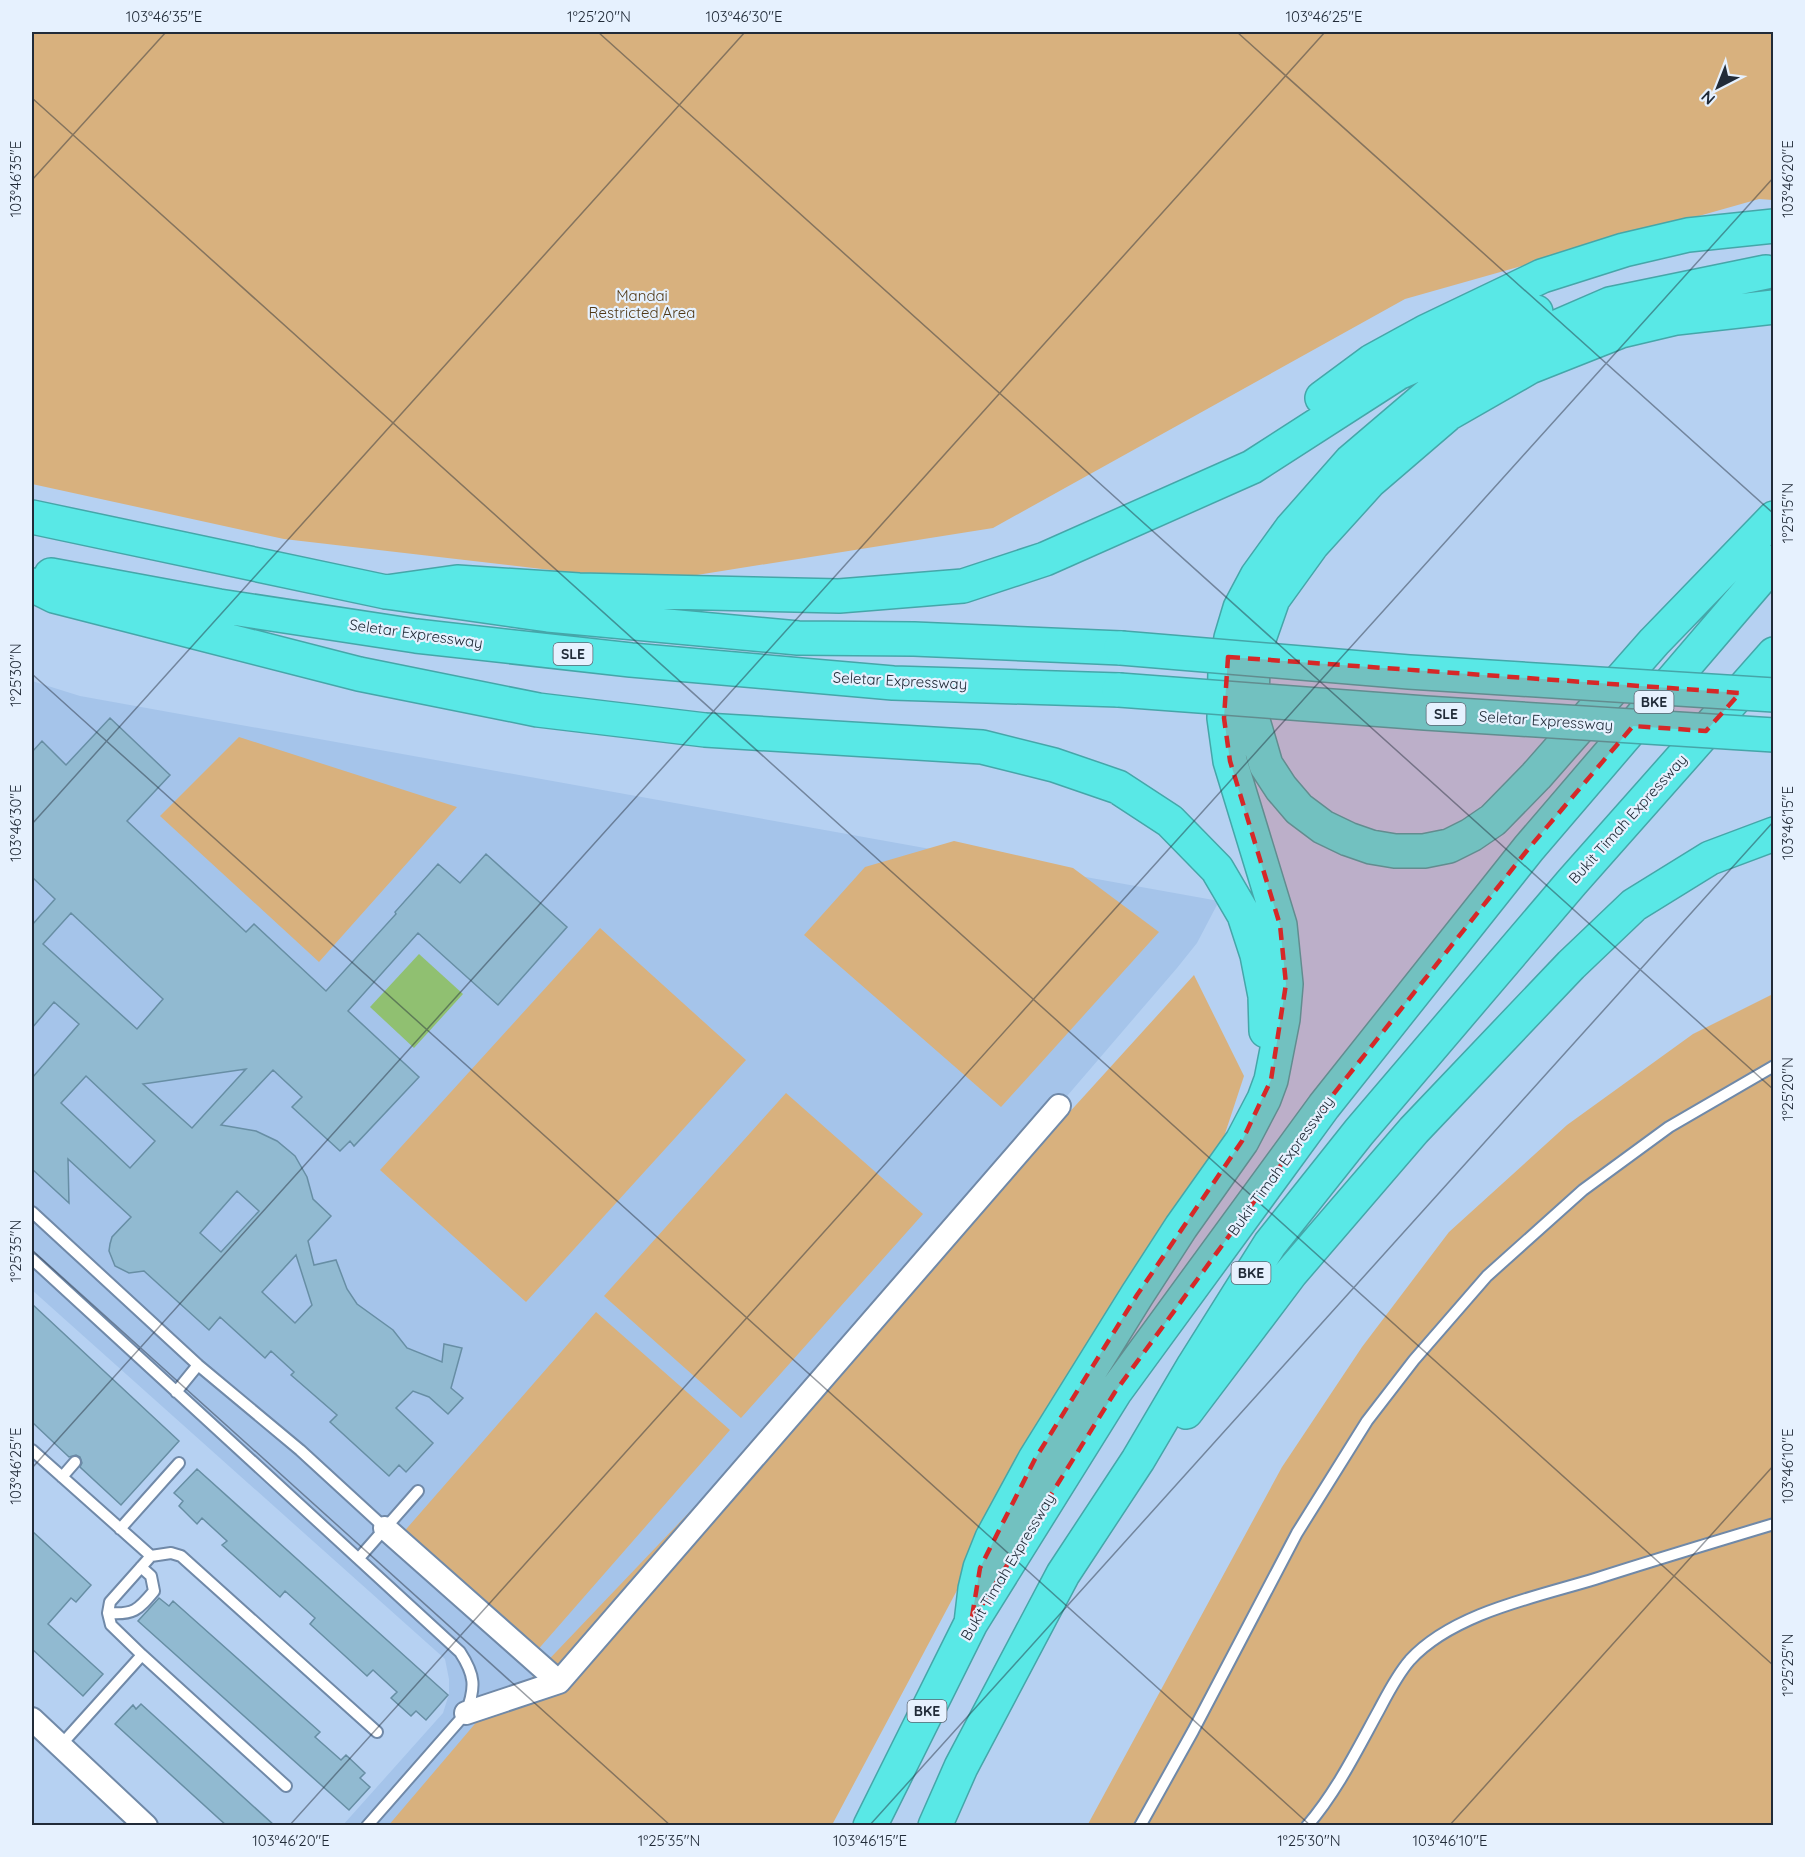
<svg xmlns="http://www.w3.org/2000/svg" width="1805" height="1857" viewBox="0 0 1805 1857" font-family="Quicksand,sans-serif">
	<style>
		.built { fill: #a5c4ea }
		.green { fill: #d8b17e }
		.water { fill: #90c071 }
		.building { fill: #91bad1; stroke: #678ea4; stroke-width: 1.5; fill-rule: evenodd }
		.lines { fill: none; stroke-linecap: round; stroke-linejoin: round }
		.service-casing { stroke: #7089a8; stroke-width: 14 }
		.minor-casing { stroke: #7089a8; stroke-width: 26 }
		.motorway-casing { stroke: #45a6a9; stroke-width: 36 }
		.service { stroke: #fff; stroke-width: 10 }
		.minor { stroke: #fff; stroke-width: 22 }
		.motorway { stroke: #59e8e6; stroke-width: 33 }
		.motorway-bridge-casing { stroke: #45a6a9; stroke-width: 36; stroke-linecap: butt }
		.motorway-bridge { stroke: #59e8e6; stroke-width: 33 }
		.marked { fill: #d62828; fill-opacity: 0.2; stroke: #d62828; stroke-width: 4.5; stroke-dasharray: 12 8; stroke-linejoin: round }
		.ticks { fill: none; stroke: #212b38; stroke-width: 1.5; stroke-opacity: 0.45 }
		.labels { text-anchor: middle; stroke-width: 4.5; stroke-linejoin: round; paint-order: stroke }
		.shield { fill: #e6f1fe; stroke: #5c6673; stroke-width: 1.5 }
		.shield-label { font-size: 14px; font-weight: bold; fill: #212b38 }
		.park-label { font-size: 15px; fill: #503816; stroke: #e6f1fe }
		.street-label { font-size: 15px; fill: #212b38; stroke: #e6f1fe }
		.neatline { fill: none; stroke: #212b38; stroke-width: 2 }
		.ticks-label { font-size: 15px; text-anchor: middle; fill: #212b38 }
	</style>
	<rect width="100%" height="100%" fill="#b6d1f2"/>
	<path class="built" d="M32 681 80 696 1219 901 1197 943 1177 968 441 1825H343L443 1713 449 1694V1679L445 1659 32 1290Z"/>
	<path class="green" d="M32 32H1773V200L1759 199 1405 299 993 528 653 582 284 539 32 484Z
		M239 737 457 807 319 962 160 816Z
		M954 841 1073 868 1159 932 1001 1107 804 935 865 867Z
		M600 928 746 1060 526 1302 380 1170Z
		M1194 975 1244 1076 1216 1161 1052 1412 832 1825 388 1826 491 1705 516 1694 1046 1138Z
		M1773 994V1825L1087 1826 1282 1467 1362 1347 1449 1232 1567 1125 1693 1034Z
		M786 1093 923 1214 741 1418 604 1296Z
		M596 1312 730 1430 535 1653 401 1535Z"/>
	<path class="water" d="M419 954 463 994 414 1048 370 1007Z"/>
	<path class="building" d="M110 718 170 775 127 821 246 932 254 924 326 991 396 914 395 912 438 864 460 883 486 854 567 927 498 1005 418 933 348 1011 419 1077 354 1146 350 1141 340 1151 292 1107 302 1097 273 1070 221 1125 256 1131 277 1141 295 1156 307 1177 313 1199 331 1216 308 1241 314 1265 336 1260 347 1289 357 1304 393 1330 407 1348 442 1362 444 1344 462 1348 451 1388 463 1398 448 1414 429 1397 413 1391 396 1408 433 1443 406 1472 399 1465 389 1476 330 1422 337 1415 291 1375 294 1372 271 1351 265 1358 220 1317 209 1330 144 1271 129 1273 115 1266 109 1251 110 1244 112 1237 131 1217 68 1159 69 1203 32 1169V1078L79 1024 54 1002 32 1028V925L55 899 32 877V752L42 741 66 765ZM71 913 163 999 137 1029 43 944ZM246 1069 192 1128 143 1084ZM86 1076 155 1141 130 1168 61 1103ZM237 1191 259 1211 221 1252 200 1233ZM296 1255 312 1305 295 1323 262 1292Z
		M32 1304 179 1441 121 1505 80 1467 82 1463 80 1457 76 1455 69 1457 32 1422Z
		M197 1469 448 1695 426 1720 416 1711 411 1716 391 1698 397 1692 373 1670 367 1676 310 1624 315 1618 285 1591 280 1597 222 1545 227 1541 202 1518 197 1524 179 1506 183 1501 174 1493Z
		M32 1531 91 1585 76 1602 71 1598 48 1624 103 1674 83 1696 32 1649Z
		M159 1598 169 1606 173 1601 320 1732 315 1737 341 1760 346 1755 365 1773 360 1778 370 1787 349 1810 138 1621Z
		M141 1704 275 1826H227L115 1724 133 1705 136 1709Z"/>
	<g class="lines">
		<defs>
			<path id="service" d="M32 1212 198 1365 300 1450 385 1528
				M32 1259 460 1652C475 1675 476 1687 466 1713L367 1826
				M176 1392 198 1365
				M32 1450 151 1556
				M62 1477 75 1462
				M120 1529 179 1463
				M359 1558 418 1491
				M108 1613C134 1615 138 1610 154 1591L151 1576 141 1567
				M60 1746 142 1655
				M286 1786 142 1655 111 1625 108 1613 110 1602 151 1556 171 1553 181 1556 377 1732
				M1140 1826 1193 1731 1297 1533 1367 1421 1414 1360 1487 1276 1583 1190 1669 1127 1774 1066
				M1307 1826C1337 1791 1357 1750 1379 1710 1388 1693 1397 1675 1410 1660 1453 1613 1536 1597 1595 1579 1654 1560 1714 1542 1774 1524"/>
			<path id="minor" d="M385 1528 559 1682
				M466 1713 559 1682 1059 1106
				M32 1719 146 1826"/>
			<path id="motorway" d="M1774 307 1676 318 1621 331 1530 367 1448 414 1370 481 1312 545 1273 599 1253 656 1252 717 1266 765 1281 788 1299 809 1323 827 1348 839 1371 847 1395 851H1424L1449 846 1471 835 1493 820 1536 776 1654 642 1774 518
				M1322 398 1372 361 1425 332 1542 276 1624 250 1688 235 1774 226
				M32 517 386 592 548 615 798 638 914 639 1121 648
				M51 575 219 606 416 636 631 660 893 683 1119 690
				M32 585 54 596 359 674 538 710 705 730 982 747 1054 765 1118 787 1170 821 1217 869 1244 915 1257 955 1265 996 1266 1031
				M386 592 457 582 579 590 839 596 963 586 1045 559 1252 467 1398 373 1536 312
				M1186 1412 1291 1273 1414 1130 1571 965 1634 905 1710 858 1774 834
				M971 1623 975 1589 980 1568 992 1538 1035 1459 1137 1295 1181 1227 1242 1141 1264 1099 1271 1080 1283 1019 1286 984 1280 925 1230 761 1224 718 1225 671 1231 638 1240 608 1257 576 1291 529 1351 461 1432 392 1513 346 1610 304 1766 272
				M870 1826 971 1623 1115 1392 1324 1106 1529 848 1774 562
				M935 1826 961 1767 1063 1574 1138 1460 1194 1365 1270 1244 1359 1132 1572 882 1774 654"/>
		</defs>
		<use href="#service" class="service-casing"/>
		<use href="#minor" class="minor-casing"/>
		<use href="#motorway" class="motorway-casing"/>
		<use href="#service" class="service"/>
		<use href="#minor" class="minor"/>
		<use href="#motorway" class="motorway"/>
		<defs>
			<path id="motorway-bridge" d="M1121 648 1409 672 1774 695
				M1119 690 1425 713 1774 735"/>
		</defs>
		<use href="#motorway-bridge" class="motorway-bridge-casing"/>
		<use href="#motorway-bridge" class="motorway-bridge"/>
	</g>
	<path class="marked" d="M1228 657 1740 693 1706 731 1633 726 1529 848 1324 1106 1115 1392 971 1623 980 1568 1035 1459 1137 1295 1242 1141 1271 1080 1286 984 1280 925 1230 761 1224 718Z"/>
	<path class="ticks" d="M598 32 1774 1090M1237 32 1774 514M32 98 1774 1666M32 180 166 32M32 674 1311 1826M32 824 745 32M32 1250 671 1826M32 1468 1325 32M289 1826 1774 177M869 1826 1774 821M1449 1826 1774 1465"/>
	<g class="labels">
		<g class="shield">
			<rect x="553.5" y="643" width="39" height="22" rx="4.5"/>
			<rect x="1634.5" y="691" width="39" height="22" rx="4.5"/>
			<rect x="1426.5" y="703" width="39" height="22" rx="4.5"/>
			<rect x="1231.5" y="1262" width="39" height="22" rx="4.5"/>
			<rect x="907.5" y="1700" width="39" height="22" rx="4.5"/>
		</g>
		<g class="shield-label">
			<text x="573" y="659">SLE</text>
			<text x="1654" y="707">BKE</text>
			<text x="1446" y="719">SLE</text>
			<text x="1251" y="1278">BKE</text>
			<text x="927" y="1716">BKE</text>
		</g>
		<g class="park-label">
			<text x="642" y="301">Mandai<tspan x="642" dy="17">Restricted Area</tspan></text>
		</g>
		<g class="street-label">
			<text transform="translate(416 634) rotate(8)" y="5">Seletar Expressway</text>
			<text transform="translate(900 681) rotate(3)" y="5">Seletar Expressway</text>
			<text transform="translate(1546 721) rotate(4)" y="5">Seletar Expressway</text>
			<text transform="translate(1628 819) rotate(-48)" y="5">Bukit Timah Expressway</text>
			<text transform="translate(1281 1166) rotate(-54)" y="5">Bukit Timah Expressway</text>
			<text transform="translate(1008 1567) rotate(-59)" y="5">Bukit Timah Expressway</text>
		</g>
	</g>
	<rect width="1805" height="1857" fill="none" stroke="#e6f1fe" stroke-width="66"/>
	<g transform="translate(1718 87) rotate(222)" stroke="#e6f1fe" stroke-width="4.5" paint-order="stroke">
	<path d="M0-4.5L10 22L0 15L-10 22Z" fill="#212b38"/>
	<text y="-9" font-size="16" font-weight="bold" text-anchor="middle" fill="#212b38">N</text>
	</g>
	<rect x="33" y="33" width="1739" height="1791" class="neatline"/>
	<g class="ticks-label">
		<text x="164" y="22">103°46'35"E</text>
		<text x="599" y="22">1°25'20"N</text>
		<text x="744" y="22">103°46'30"E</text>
		<text x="1324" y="22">103°46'25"E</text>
		<text transform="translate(16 179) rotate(-90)" y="5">103°46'35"E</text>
		<text transform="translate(1788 179) rotate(-90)" y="5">103°46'20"E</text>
		<text transform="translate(1788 513) rotate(-90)" y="5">1°25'15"N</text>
		<text transform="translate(16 675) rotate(-90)" y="5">1°25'30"N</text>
		<text transform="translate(16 823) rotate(-90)" y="5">103°46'30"E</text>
		<text transform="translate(1788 823) rotate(-90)" y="5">103°46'15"E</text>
		<text transform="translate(1788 1089) rotate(-90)" y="5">1°25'20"N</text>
		<text transform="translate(16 1251) rotate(-90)" y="5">1°25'35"N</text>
		<text transform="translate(16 1466) rotate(-90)" y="5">103°46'25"E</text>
		<text transform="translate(1788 1466) rotate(-90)" y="5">103°46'10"E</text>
		<text transform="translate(1788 1665) rotate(-90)" y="5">1°25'25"N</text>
		<text x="291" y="1846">103°46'20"E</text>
		<text x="669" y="1846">1°25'35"N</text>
		<text x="870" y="1846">103°46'15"E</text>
		<text x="1309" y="1846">1°25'30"N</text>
		<text x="1450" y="1846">103°46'10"E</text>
	</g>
</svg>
